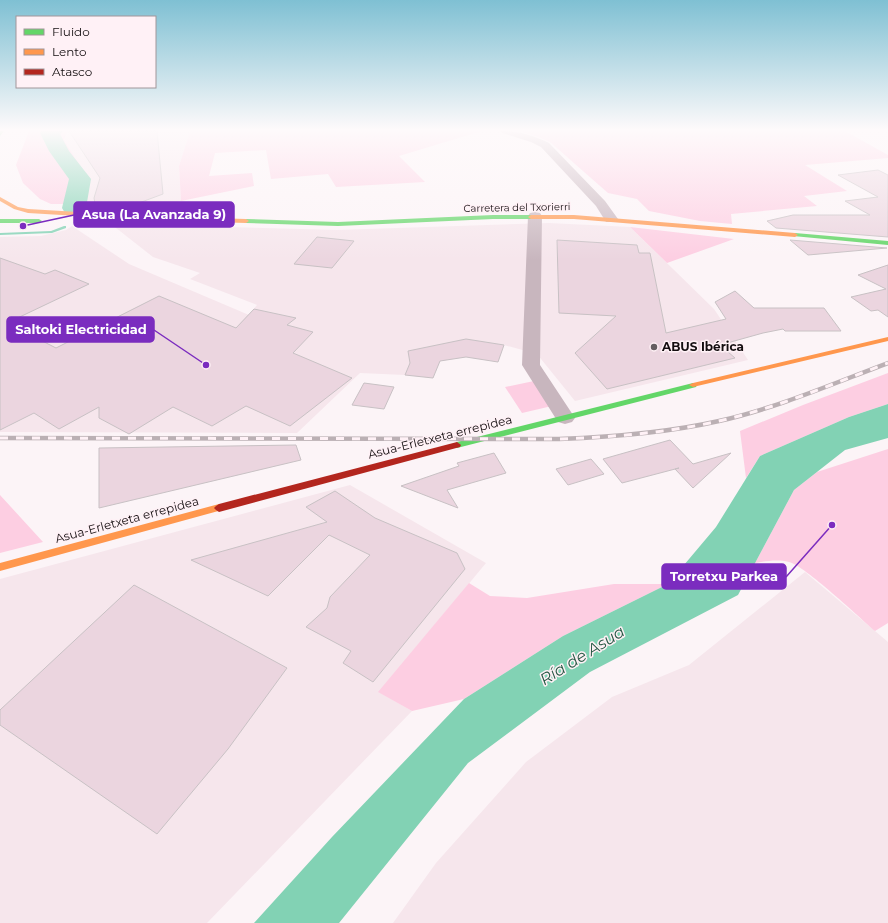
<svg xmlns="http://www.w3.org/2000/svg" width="888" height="923" viewBox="0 0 888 923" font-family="Montserrat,sans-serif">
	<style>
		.built { fill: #f6e6ec }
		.green { fill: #fdcee2 }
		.water { fill: #82d2b4 }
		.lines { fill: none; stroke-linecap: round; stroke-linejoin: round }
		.stream { fill: #82d2b4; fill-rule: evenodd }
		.river { fill: #82d2b4; fill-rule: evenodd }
		.building { fill: #ebd5df; stroke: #c8c1c4 }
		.street { fill: #c8b6be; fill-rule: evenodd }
		.fast { fill: #63d668; fill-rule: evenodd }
		.slow { fill: #ff974d; fill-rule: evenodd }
		.jam { fill: #b3261e; fill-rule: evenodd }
		.rail-casing { stroke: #bbb0b4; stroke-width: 4.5 }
		.rail { stroke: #fff1f6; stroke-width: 3; stroke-dasharray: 8; stroke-linecap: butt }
		.poi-dot { fill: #655e61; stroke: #fff1f6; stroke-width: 1.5 }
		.labels { text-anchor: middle; stroke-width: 3; stroke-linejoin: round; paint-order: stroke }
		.far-street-label { font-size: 10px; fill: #140e10; stroke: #fff1f6 }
		.poi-label { font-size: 12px; font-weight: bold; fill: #140e10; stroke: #fff1f6; text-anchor: start }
		.street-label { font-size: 12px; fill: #140e10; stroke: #fff1f6 }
		.near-water-label { font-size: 16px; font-style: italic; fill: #285945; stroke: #fff1f6 }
		.leader { fill: none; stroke: #7b2cbf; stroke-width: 1.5 }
		.callout-dot { fill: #7b2cbf; stroke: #fff1f6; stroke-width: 1.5 }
		.callout { fill: #7b2cbf; stroke: #7b2cbf; stroke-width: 1.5 }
		.callout-label { font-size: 13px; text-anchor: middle; font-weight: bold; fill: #fff }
	</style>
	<rect width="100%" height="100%" fill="#fcf4f7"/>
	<path class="built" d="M70 131H190L179 166 181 201 146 211H85L83 207 89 180 64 140Z
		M549 223 630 227 714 309 748 360 575 401 537 354 504 345 466 339 405 375 360 373 297 433 0 432V237L41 236 66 230 72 226 129 264 249 315 257 305 190 279 200 273 153 257 111 224 337 230Z
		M350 485 486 563 379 692 412 711 207 923H0V579Z
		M805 572 888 642V923H393L436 863 526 762 612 697 689 665Z"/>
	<path class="green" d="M29 131H70L67 133 64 140 89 180 83 207 75 204H51L40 199 23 183 16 165Z
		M190 131H482L399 156 425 182 336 187 328 174 271 179 266 150 215 153 209 176 252 173 254 186 181 201 179 166Z
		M519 131H845L888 155V158L805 165 847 191 804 196 817 206 731 214 732 224 700 221 649 211 637 199 608 193 550 142 538 137Z
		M630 227 734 239 667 263Z
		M888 373V404L849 417 760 456 746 478 740 431 803 405Z
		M534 381 552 406 522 413 505 387Z
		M888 449V623L875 631C860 618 805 566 789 562 777 559 767 561 755 563L794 490 817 472Z
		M0 495 43 542 0 553Z
		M469 583 490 596 527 598 614 584H668L563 636 464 699 412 711 378 692Z"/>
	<path class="water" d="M888 404V438L845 450 794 490 738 595 590 672 468 763 339 923H254L332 837 464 699 563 636 668 584 716 527 760 456 849 417Z"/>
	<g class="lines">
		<path class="stream" d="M64 226H66V228L52 233 0 235V233L51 231Z"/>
		<path class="river" d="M41 131H63L60 134 69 151 91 179 86 208 83 213 74 215 65 213 62 208 69 179 49 151 40 133Z"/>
	</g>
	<path class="building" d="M69 131H157L163 194 128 207 96 209 94 198 100 178Z
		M878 170 888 175V237L776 228 767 221 793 215H870L845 201 878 197 838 175Z
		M317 237 354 241 332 268 294 264Z
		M557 240 637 245 639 253H650L666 333 726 319 715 302 735 291 754 308H824L841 331H785L783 329 763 333 720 345 735 358 607 389 575 353 616 316 559 313Z
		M790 240 887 248 808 255Z
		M0 258 45 274 55 270 89 284 7 323 56 348 159 296 236 328 254 309 296 318 287 325 313 332 293 353 352 378 290 426 246 406 212 426 173 407 129 434 99 418V407L59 429 34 413 0 430Z
		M888 265V317L878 310 871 311 851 297 886 289 858 275Z
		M466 339 504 345 498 362 466 357 440 361 433 378 405 375 410 363 408 351Z
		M364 383 394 387 384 409 352 405Z
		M670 440 693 464 731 453 693 488 675 469 679 468 622 483 603 459Z
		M296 445 301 460 99 508V448Z
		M494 453 506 473 447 490 458 508 401 486 459 466 457 463Z
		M591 459 604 474 568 485 556 469Z
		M335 491 375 518 457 553 465 569 373 682 343 663 351 651 306 627 327 608 330 597 370 555 329 535 268 596 191 560 327 522 306 507Z
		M134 585 287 668 228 749 157 834 0 725V710Z"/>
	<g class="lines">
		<path class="street" d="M501 131C518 131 533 135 549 143L605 201 618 219 616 222H606L596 206 541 147 531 142 502 133Z
			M535 212 540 213 542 216 540 365 575 418 572 422 565 424 558 422 522 365 528 216 530 213Z"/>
		<path class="fast" d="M0 131H4L0 136Z
			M493 215H531L534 217 531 219H493L338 226 246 223 243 221 246 219 338 222Z
			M0 219H39L42 221 39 223H0Z
			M795 233 888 241V245L793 236V234Z
			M693 383H696L697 385 696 387 457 448 453 445 457 442Z"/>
		<path class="slow" d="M0 197 18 207 28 209 146 216 246 219 249 221 246 223 146 220 28 213 14 209 0 201Z
			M574 215 795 233 798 235 795 237 574 219H531L528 217 531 215Z
			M888 337V341L693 387 689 385 693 383Z
			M219 504 222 506 224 508 222 510 0 571V563Z"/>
		<path class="jam" d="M457 442 461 445 460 447 219 512 216 510 214 508 216 506 219 504Z"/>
		<defs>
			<path id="rail" d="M0 438 559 439C613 437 666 433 719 421 777 408 832 384 888 363"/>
		</defs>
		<use href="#rail" class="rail-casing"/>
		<use href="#rail" class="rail"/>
	</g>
	<linearGradient id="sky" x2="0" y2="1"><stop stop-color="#7fc0d3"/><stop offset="0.5" stop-color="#fefafb"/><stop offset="1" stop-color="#fefafb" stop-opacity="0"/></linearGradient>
	<rect width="888" height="260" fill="url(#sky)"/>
	<circle class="poi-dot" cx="654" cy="347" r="4"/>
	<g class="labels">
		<g class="far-street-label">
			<text transform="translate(517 207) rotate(-1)" y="4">Carretera del Txorierri</text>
		</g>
		<g class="poi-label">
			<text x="662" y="351">ABUS Ibérica</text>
		</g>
		<g class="street-label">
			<text transform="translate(440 437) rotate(-14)" y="4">Asua-Erletxeta errepidea</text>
			<text transform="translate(127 520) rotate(-15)" y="4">Asua-Erletxeta errepidea</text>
		</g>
		<g class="near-water-label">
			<text transform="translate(582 655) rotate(-32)" y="6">Ría de Asua</text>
		</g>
	</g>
	<path class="leader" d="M23 226L74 215M206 365L154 330M832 525L786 577"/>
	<g class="callout-dot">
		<circle cx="23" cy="226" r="4"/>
		<circle cx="206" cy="365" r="4"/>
		<circle cx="832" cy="525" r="4"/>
	</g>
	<g class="callout">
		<rect x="74" y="202" width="160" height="25" rx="4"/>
		<rect x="7" y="317" width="147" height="25" rx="4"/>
		<rect x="662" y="564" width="124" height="25" rx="4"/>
	</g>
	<g class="callout-label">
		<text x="154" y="219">Asua (La Avanzada 9)</text>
		<text x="81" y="334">Saltoki Electricidad</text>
		<text x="724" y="581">Torretxu Parkea</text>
	</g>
	<rect x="16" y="16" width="140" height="72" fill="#fff1f6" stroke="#a1969a"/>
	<rect x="24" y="29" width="20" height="6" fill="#63d668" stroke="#a1969a"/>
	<text x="52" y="36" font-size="12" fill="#140e10">Fluido</text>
	<rect x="24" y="49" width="20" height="6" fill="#ff974d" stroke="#a1969a"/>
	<text x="52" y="56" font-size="12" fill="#140e10">Lento</text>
	<rect x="24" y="69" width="20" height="6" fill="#b3261e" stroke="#a1969a"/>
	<text x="52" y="76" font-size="12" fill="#140e10">Atasco</text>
</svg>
